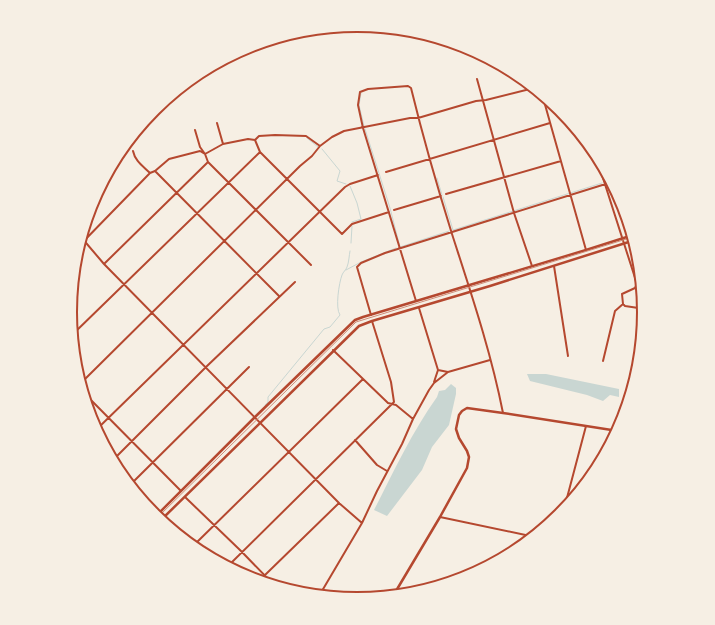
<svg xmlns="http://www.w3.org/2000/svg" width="715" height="625" viewBox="0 0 715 625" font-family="Ubuntu,sans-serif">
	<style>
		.water { fill: #c9d6d2 }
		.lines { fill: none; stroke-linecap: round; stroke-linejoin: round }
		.stream { stroke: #c9d6d2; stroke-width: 1 }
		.minor { stroke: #b5482f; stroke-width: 2 }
		.tertiary { stroke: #b5482f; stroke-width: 2.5 }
		.secondary { stroke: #b5482f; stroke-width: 2.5 }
		.tram { stroke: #cf8b77; stroke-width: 1 }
		.rim { fill: none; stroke: #b5482f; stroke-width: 2 }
	</style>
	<rect width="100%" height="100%" fill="#f6efe4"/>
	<path class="water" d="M527 374H546L619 389V397L610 395 603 401 587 395 530 381Z
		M451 384 456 388V394L449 425 432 447 422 470 387 516 374 510C394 471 412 432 437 397L439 391 445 390Z"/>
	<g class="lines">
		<path class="stream" d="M361 93 359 105 364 126
			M365 129 390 208 400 247
			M307 138 318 147
			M322 149 340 171 337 181 346 184
			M437 178 442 195
			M605 182 611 180
			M350 186 357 203 361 219 352 222
			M443 197 453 230 602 183
			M351 243 352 226
			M400 247 449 231
			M346 270 361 262 396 248
			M265 405 268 402V397L324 329 330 327 340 315C335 308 339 283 342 275 343 272 346 270 347 267 349 262 349 256 350 251"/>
		<path class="minor" d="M477 79 514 213 532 266
			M542 94 586 250
			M217 123 223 144
			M195 130 200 147 205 154 208 162 311 265
			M255 140 260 152 342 234 352 224 389 212
			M594 150 637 284 635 288 622 294 623 304 625 306 645 309
			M133 151C135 161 143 166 150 173
			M155 171 279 296
			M386 172 550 123
			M106 175H108
			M446 194 561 161
			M394 210 441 196
			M81 237 104 264 339 503 362 523
			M78 247 150 173 155 171 169 159 200 151 205 154 223 144 248 139 255 140 259 136 275 135 306 136 320 146 332 137 344 131 410 118H418L476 101 486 100 534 88
			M105 263 208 162
			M554 266 568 356
			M416 301 363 128 358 105 360 92 368 89 408 86 411 88C423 137 437 186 452 234 471 293 491 352 503 413
			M419 308 438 370 448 372
			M371 315 357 267 361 263 385 253 612 182
			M72 335 260 152
			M333 350 388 403 396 405 413 419
			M603 361 615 311 623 304
			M434 382 438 370
			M80 384 300 166 312 156 320 146
			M83 392 181 491
			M96 430 345 187 350 184 378 175
			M355 440 377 465 387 471
			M112 461 206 367 295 282
			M129 486 249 367
			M185 497 241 551 275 586
			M563 513 586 426
			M440 517 535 537
			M192 547 363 379
			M227 567 394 402 391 382 372 321
			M265 575 339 503
			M319 596 362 523 377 491 402 444 413 419 429 390 434 383 448 372 490 360"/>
		<path class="tertiary" d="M393 596 440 517 467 468 469 457 467 451 459 438 456 429 459 415 462 411 467 408 503 413 618 431"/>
		<path class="secondary" d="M155 517 255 417 355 320 363 317 586 250 633 235
			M160 521 359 326 372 321 490 286 635 240"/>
		<path class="tram" d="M157 518 356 322 633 237"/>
	</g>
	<path d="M0 0H715V625H0ZM77 312a280 280 0 1 1 560 0a280 280 0 1 1-560 0Z" fill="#f6efe4" fill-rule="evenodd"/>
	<path class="rim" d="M77 312a280 280 0 1 1 560 0a280 280 0 1 1-560 0Z"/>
</svg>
